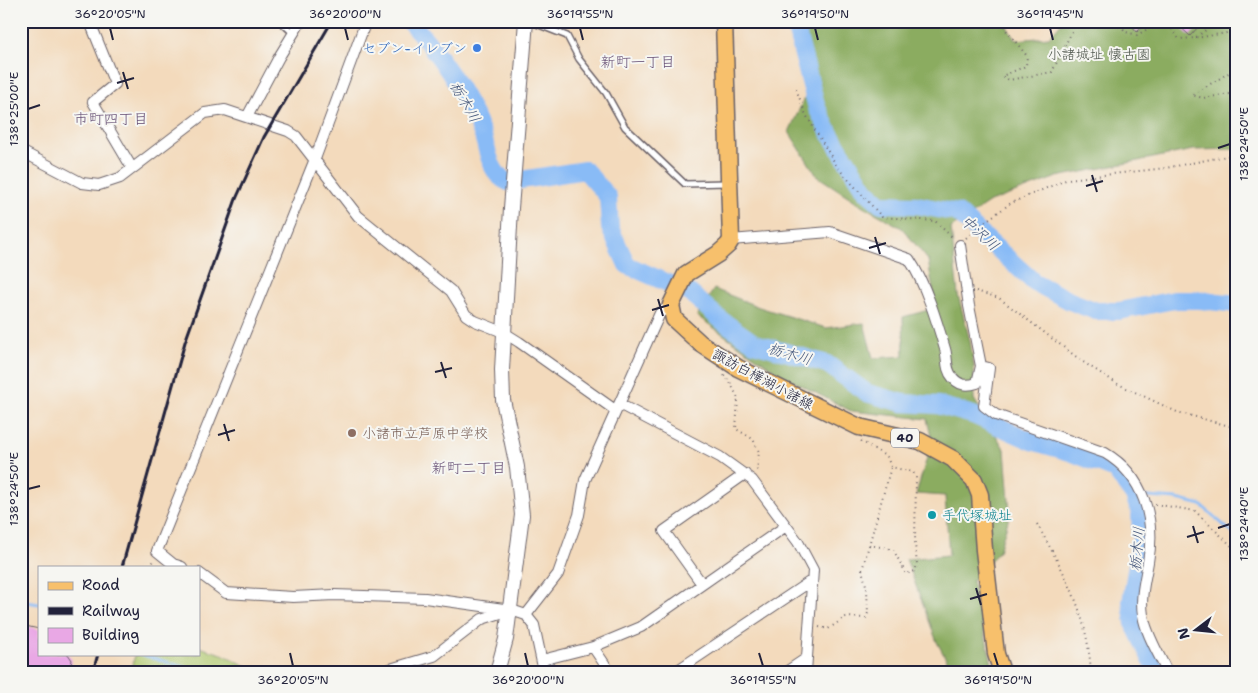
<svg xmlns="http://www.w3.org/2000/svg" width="1258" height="693" viewBox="0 0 1258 693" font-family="'Shantell Sans','Klee One',sans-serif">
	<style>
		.green { fill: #afc76c; stroke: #687454 }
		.forest { fill: #8bac60; stroke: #56674e }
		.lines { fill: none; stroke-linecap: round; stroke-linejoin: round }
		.stream { stroke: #89bbf6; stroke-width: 3 }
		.river { stroke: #89bbf6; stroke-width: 18 }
		.building { fill: #e9a8e5 }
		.service-casing { stroke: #6b6268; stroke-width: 8 }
		.minor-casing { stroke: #6b6268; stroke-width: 12 }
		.tertiary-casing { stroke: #6b6268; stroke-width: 16 }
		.primary-casing { stroke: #6b6268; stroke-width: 19 }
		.path { stroke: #6b6268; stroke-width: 2; stroke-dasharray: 1 4; stroke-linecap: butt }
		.service { stroke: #fff; stroke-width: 5 }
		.minor { stroke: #fff; stroke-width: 10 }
		.tertiary { stroke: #fff; stroke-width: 14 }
		.primary { stroke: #f7c06c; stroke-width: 16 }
		.rail { stroke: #22223b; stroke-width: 3 }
		.ticks { fill: none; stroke: #22223b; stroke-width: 2 }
		.shop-dot { fill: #3f7fe0; stroke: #f6f6f2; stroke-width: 2 }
		.education-dot { fill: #8d6e63; stroke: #f6f6f2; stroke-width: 2 }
		.culture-dot { fill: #0f9aa8; stroke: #f6f6f2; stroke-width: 2 }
		.labels { text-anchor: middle; stroke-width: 4; stroke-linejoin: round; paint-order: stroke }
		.shield { fill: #f6f6f2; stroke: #626272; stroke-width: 1 }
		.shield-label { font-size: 12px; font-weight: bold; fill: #22223b }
		.shop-label { font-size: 14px; fill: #366cbe; stroke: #f6f6f2; text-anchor: end }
		.park-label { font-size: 14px; fill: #4c544a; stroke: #f6f6f2 }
		.street-label { font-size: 14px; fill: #22223b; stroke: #f6f6f2 }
		.education-label { font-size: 14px; fill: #785e54; stroke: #f6f6f2; text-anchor: start }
		.culture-label { font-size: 14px; fill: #0d838f; stroke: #f6f6f2; text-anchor: start }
		.neighbourhood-label { font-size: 15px; fill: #685176; stroke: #f6f6f2 }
		.water-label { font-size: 15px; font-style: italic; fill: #46587c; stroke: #f6f6f2 }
		.neatline { fill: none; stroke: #22223b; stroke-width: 2 }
		.ticks-label { font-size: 12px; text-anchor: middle; fill: #22223b }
	</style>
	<rect width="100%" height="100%" fill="#f6f6f2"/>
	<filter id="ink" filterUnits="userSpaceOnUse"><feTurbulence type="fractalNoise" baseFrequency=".02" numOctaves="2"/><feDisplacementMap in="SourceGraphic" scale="10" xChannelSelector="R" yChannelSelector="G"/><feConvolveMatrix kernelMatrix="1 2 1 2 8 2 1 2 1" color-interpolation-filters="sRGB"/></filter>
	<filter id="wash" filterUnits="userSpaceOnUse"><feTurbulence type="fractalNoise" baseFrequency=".0096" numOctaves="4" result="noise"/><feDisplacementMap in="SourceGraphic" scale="20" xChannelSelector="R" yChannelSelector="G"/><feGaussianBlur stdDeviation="1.12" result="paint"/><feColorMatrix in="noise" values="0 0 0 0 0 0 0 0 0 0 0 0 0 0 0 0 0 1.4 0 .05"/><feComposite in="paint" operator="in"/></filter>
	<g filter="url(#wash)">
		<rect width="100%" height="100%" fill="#f3dabc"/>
		<path class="green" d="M199 647 222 654 259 672H142L132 669 135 654H199Z"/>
		<path class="forest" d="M802 21H1004L1015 40 1049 37 1063 21H1237V149L1193 150 1057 177 990 202 951 228 958 295 970 341 974 366V399L1005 450 1010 514 999 551 972 581 994 672H953L937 642 906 559 949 555 945 496 916 494 932 441 927 419 851 411 783 376 697 316 714 289 759 307 826 328 864 323 873 358 904 356 903 317 936 308 928 260 902 228 863 206 817 176 789 132 814 77Z"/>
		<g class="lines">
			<path class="stream" d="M1134 496 1177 499 1201 505 1237 537
				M21 601 39 604
				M140 654 200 672"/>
			<path class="river" d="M409 21C438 51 467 95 482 133 488 150 490 175 508 182L585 170 608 197 610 228 627 265 690 293 721 320 754 343 827 364 867 393 903 403 938 405 973 415 1032 441 1070 452 1115 470 1134 496 1140 512 1141 539 1131 602 1134 624 1157 672
				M794 21 817 108 830 134 866 191 881 204 917 205 958 213 1034 282 1070 301 1096 311H1119L1174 300H1200L1237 304"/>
		</g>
		<g id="blocks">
			<path class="building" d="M1128 21H1149L1137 32Z
				M1174 21H1194L1199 26 1190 36Z
				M21 625 39 629V654H68L72 660 69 672H21Z"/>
		</g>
	</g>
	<g filter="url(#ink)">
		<use href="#blocks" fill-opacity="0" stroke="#6b6268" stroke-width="1"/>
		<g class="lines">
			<defs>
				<path id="service" d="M280 21 293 33
					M529 21 567 36 579 59 606 93 625 127 685 184 726 183"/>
				<path id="minor" d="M90 22 115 84 93 102 132 168
					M247 117 279 57 301 21
					M21 151 82 183 99 185 120 178 205 113 225 110 288 131 296 136 358 216 451 291 466 315 475 321 503 332 519 342 615 410
					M731 240 830 232 909 259C925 282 937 322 945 349 948 359 945 369 953 378 960 386 968 386 977 383L981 366 969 306 960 245
					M981 366 989 368 984 406 996 415 1105 453C1144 476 1156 519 1148 562 1145 580 1140 597 1143 615 1146 634 1159 654 1167 672
					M619 404 720 457 752 480 798 542 813 570 806 672
					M182 567 173 564 157 551 315 159 366 21
					M199 573 226 593 293 597 334 595 425 598 511 610 526 615 534 625 544 672
					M702 584 664 531 745 474
					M526 615 558 574 579 515 585 480 660 313 671 305
					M593 647 610 672
					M542 660 593 647 641 627 786 526
					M380 672 434 656 482 619 507 611
					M675 672 811 581
					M786 672 807 658"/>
				<path id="tertiary" d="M497 672 506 639 522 515 517 467 503 400 502 370 511 208 526 21"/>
				<path id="primary" d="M724 21 731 240 728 245 718 254 686 274 671 305 674 319 700 343 738 368 859 427 920 441 953 459 974 480 980 495 984 550 996 654 1002 672"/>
			</defs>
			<use href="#service" class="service-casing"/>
			<use href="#minor" class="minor-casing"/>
			<use href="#tertiary" class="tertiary-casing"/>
			<use href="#primary" class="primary-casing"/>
			<path class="path" d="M1003 21 1006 30 1027 56 1026 66 1002 76 1009 80 1052 72 1077 21
				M1117 21 1126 32 1137 35 1161 21
				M1166 21 1179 39 1195 38 1218 21
				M1196 38 1226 33 1237 28
				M1237 68 1192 95 1203 98 1237 93
				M796 89 806 115 838 168 882 217 935 221 954 239
				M966 238 983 223 1011 203 1068 179 1166 168 1237 154
				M976 291 999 298 1083 362 1118 384 1177 412 1237 428
				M724 375 730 382 738 398 736 429 753 439 759 452 757 471
				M861 441 887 457 891 467 913 472 916 477 915 544 917 565 915 571 906 574 893 549 869 545
				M1155 504 1195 511 1237 551
				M1037 524C1066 576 1087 611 1091 672
				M151 567 154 560
				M819 627 828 629 846 617 866 618 868 613 867 589 862 570 891 467"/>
			<use href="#service" class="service"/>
			<use href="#minor" class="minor"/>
			<use href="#tertiary" class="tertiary"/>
			<use href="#primary" class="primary"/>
			<path class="rail" d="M122 567 185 342 236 199 264 137 332 21
				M93 672 98 654"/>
		</g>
	</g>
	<path class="ticks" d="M110 28 113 40M345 28 348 40M580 28 583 40M815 28 818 40M1050 28 1053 40M123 72 128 89M117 83 134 78M28 109 40 105M1218 148 1230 144M1092 175 1097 192M1086 186 1103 181M875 237 880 254M869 248 886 243M658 299 663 316M652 310 669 305M441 362 446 378M435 372 452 368M224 424 229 441M218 435 235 430M28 489 40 486M1193 526 1198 543M1218 528 1230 524M1187 537 1204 532M976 588 981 605M970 599 987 594M290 653 293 666M525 653 528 666M759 653 763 666M994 653 998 666"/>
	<circle class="shop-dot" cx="477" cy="48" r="5"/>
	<circle class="education-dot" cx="352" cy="433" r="5"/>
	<circle class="culture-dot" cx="932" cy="515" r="5"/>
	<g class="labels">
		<rect class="shield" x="891" y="428.5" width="28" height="19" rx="4"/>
		<g class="shield-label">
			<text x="905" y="442">40</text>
		</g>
		<g class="shop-label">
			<text x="467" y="53">セブン-イレブン</text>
		</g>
		<g class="park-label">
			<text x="1099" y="59">小諸城址 懐古園</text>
		</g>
		<g class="street-label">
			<text transform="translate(763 379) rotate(28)" y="5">諏訪白樺湖小諸線</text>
		</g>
		<g class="education-label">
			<text x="362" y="438">小諸市立芦原中学校</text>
		</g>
		<g class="culture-label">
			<text x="942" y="520">手代塚城址</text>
		</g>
		<g class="neighbourhood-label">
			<text x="638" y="67">新町一丁目</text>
			<text x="111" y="124">市町四丁目</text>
			<text x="469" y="473">新町二丁目</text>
		</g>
		<g class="water-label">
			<text transform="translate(465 102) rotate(60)" y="5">栃木川</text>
			<text transform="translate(980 233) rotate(42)" y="5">中沢川</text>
			<text transform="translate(790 354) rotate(16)" y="5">栃木川</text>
			<text transform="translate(1137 549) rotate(-85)" y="5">栃木川</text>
		</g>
	</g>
	<rect width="1258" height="693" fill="none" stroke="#f6f6f2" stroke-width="55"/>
	<rect x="38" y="566" width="162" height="90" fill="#f6f6f2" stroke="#a1a1a9"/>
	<rect x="48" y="582" width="25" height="8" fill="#f7c06c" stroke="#a1a1a9"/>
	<text x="82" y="590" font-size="15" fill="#22223b">Road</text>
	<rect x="48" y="607" width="25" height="8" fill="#22223b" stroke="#a1a1a9"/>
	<text x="82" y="616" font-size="15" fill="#22223b">Railway</text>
	<rect x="48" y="628" width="25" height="15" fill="#e9a8e5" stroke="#a1a1a9"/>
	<text x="82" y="640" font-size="15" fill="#22223b">Building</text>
	<g transform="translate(1196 630) rotate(254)" stroke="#f6f6f2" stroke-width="4" paint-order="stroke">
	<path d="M0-4L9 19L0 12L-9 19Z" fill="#22223b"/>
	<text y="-8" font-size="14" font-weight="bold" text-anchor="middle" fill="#22223b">N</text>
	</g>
	<rect x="28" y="28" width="1202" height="638" class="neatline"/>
	<g class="ticks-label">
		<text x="110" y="18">36°20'05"N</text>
		<text x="345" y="18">36°20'00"N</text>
		<text x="580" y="18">36°19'55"N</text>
		<text x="815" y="18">36°19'50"N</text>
		<text x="1050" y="18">36°19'45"N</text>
		<text transform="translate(14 109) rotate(-90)" y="4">138°25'00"E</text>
		<text transform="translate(1244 144) rotate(-90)" y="4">138°24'50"E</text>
		<text transform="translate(14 489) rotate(-90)" y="4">138°24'50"E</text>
		<text transform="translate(1244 524) rotate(-90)" y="4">138°24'40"E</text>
		<text x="293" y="684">36°20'05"N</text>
		<text x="528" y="684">36°20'00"N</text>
		<text x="763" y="684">36°19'55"N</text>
		<text x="998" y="684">36°19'50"N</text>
	</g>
</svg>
